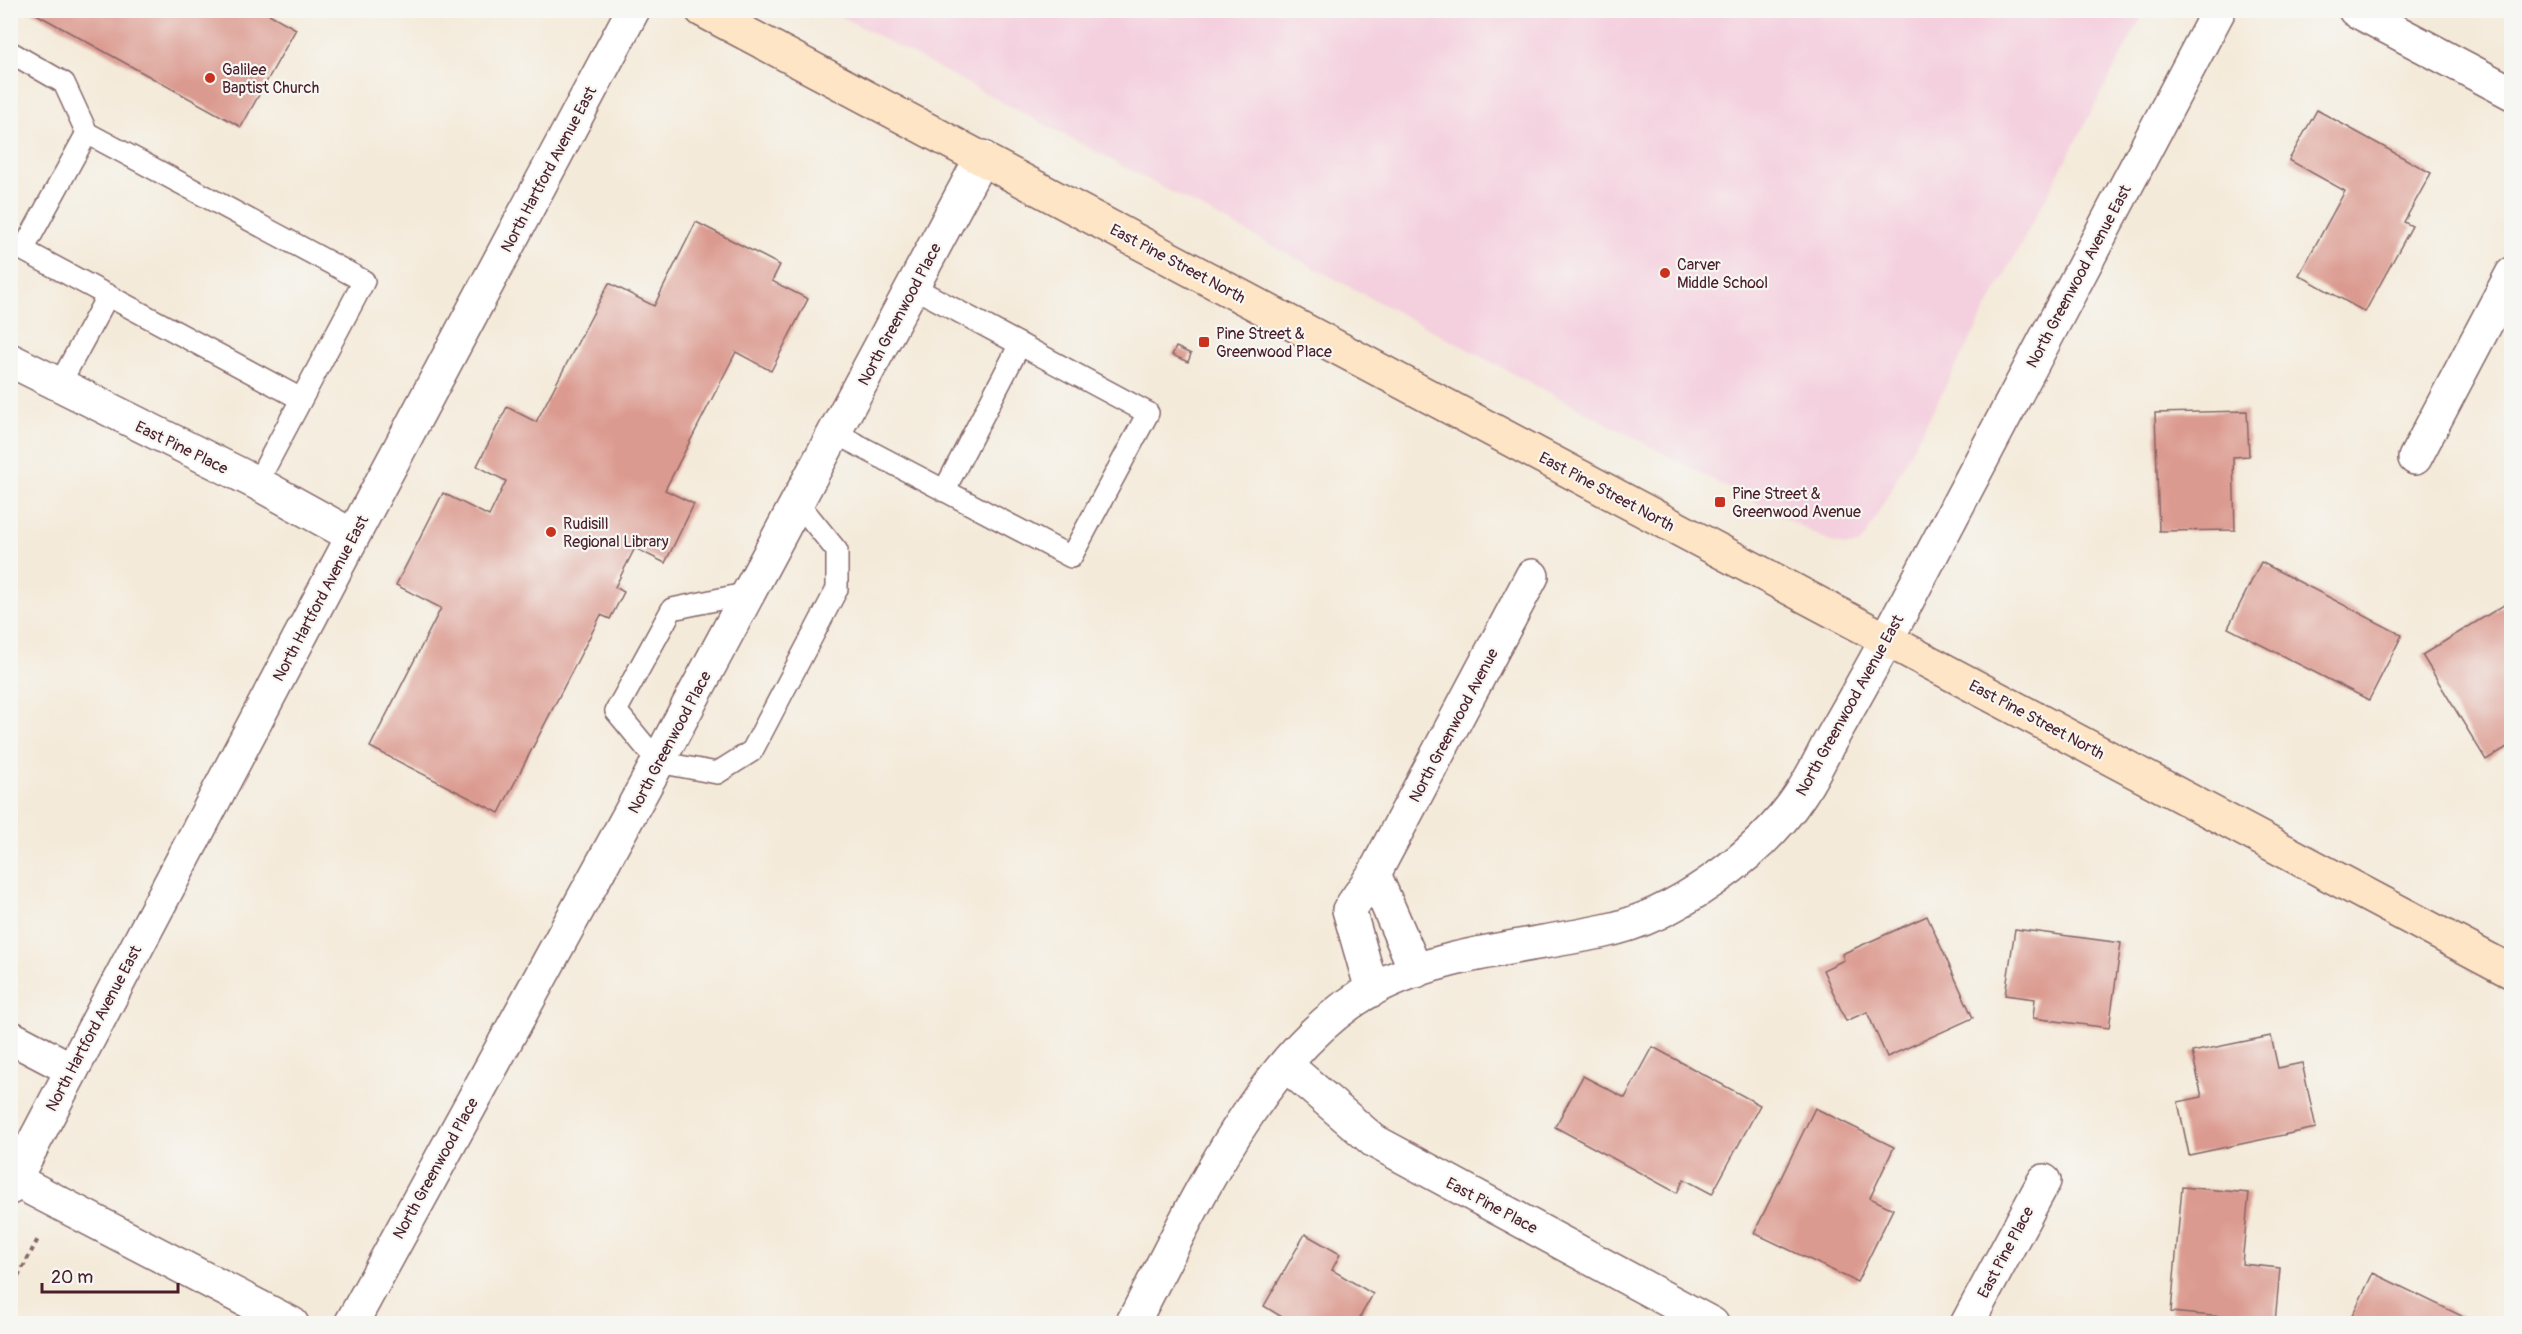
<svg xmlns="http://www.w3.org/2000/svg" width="2522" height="1334" viewBox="0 0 2522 1334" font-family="Pangolin,sans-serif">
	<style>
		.built { fill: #f4cfde }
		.building { fill: #db9a8f }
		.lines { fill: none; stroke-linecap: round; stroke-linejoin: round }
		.service-casing { stroke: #866668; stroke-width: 24 }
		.minor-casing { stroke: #866668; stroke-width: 36 }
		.tertiary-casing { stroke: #866668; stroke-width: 36 }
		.secondary-casing { stroke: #866668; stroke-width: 36 }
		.path { stroke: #866668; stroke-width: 4; stroke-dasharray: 4.5 4.5; stroke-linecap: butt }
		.service { stroke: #fff; stroke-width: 21 }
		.minor { stroke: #fff; stroke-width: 33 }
		.tertiary { stroke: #fff; stroke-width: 33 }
		.secondary { stroke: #fde5c5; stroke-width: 33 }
		.poi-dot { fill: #c8321e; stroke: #f6f6f2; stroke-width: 2 }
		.labels { text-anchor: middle; stroke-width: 4.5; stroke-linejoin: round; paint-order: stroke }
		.poi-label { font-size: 16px; fill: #4a1f2b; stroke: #f6f6f2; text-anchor: start }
		.street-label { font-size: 16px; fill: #4a1f2b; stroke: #f6f6f2 }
	</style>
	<rect width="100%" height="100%" fill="#f6f6f2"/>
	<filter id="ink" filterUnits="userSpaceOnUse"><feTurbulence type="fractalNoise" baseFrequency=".0167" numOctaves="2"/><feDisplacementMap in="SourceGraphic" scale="12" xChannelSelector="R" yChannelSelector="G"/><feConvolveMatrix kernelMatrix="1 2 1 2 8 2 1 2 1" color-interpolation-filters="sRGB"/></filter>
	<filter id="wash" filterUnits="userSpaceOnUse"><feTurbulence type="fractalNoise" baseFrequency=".008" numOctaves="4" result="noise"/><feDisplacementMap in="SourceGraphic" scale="24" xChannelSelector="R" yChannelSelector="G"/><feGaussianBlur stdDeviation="1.35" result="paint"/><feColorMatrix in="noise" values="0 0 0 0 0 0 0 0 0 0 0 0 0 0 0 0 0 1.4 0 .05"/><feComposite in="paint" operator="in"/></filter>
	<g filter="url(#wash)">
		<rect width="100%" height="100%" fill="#f4ead9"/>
		<path class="built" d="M831 11H2145L1866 536 1859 545 1845 546 1828 541Z"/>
		<g id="blocks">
			<path class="building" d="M29 10H262L296 29 241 127Z
				M2317 110 2431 173 2404 222 2412 226 2365 312 2299 275 2345 191 2289 160Z
				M696 222 780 265 772 281 808 299 771 371 736 352 665 490 694 504 665 563 635 548 615 587 624 592 610 619 601 615 499 813 370 747 441 608 396 585 443 493 489 516 506 481 477 466 507 407 536 422 609 283 654 306Z
				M1176 347 1191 354 1188 362 1172 355Z
				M2247 411 2249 456 2233 457 2235 530 2159 531 2155 413Z
				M2261 562 2402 635 2369 700 2228 628Z
				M2512 600V744L2486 760 2422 655Z
				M1927 916 1973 1018 1887 1057 1867 1012 1846 1021 1823 970 1844 960 1842 954Z
				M2015 929 2121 943 2109 1028 2033 1018 2035 999 2005 995Z
				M2271 1036 2278 1068 2302 1063 2316 1128 2189 1155 2178 1102 2202 1097 2192 1052Z
				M1653 1047 1760 1105 1712 1194 1684 1179 1677 1193 1555 1127 1583 1076 1625 1098Z
				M1815 1108 1894 1147 1870 1198 1893 1209 1857 1282 1754 1233Z
				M2182 1187 2249 1193 2242 1264 2280 1268 2275 1322 2171 1312Z
				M1305 1234 1340 1254 1332 1270 1373 1294 1356 1324H1293L1264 1306Z
				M2373 1273 2466 1318 2463 1324H2348Z"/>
		</g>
	</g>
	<g filter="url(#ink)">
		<use href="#blocks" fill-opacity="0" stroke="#866668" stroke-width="1.5"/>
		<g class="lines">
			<defs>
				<path id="service" d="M10 52 64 83 87 133
					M59 385 108 295
					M835 433 1071 557 1148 413 913 287
					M257 483 364 281 87 133 23 250 301 399
					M944 491 1020 344
					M749 593 672 609 616 711 658 762 717 773 752 751 837 589V551L798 503"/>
				<path id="minor" d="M2355 10 2512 93
					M10 360 257 483 353 536
					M2415 458 2512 274
					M1374 874 1416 971
					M1372 990 1349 910 1374 874 1532 576
					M10 1037 71 1069
					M1286 1065 1374 1141 1712 1324
					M15 1180 292 1324
					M10 1188 353 536 633 10
					M351 1324 658 762 982 157
					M1132 1324C1190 1215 1261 1049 1373 989 1442 952 1528 947 1604 931 1674 917 1761 854 1800 795 1811 779 1820 760 1829 743 1849 708 1868 674 1887 639
					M1967 1324 2044 1181"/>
				<path id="tertiary" d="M1887 639 2219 10"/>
				<path id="secondary" d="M702 10 2512 972"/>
			</defs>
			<use href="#service" class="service-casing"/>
			<use href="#minor" class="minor-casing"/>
			<use href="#tertiary" class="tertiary-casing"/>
			<use href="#secondary" class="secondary-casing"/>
			<path class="path" d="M10 1292 39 1237"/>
			<use href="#service" class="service"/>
			<use href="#minor" class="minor"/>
			<use href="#tertiary" class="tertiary"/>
			<use href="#secondary" class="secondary"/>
		</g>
	</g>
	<g class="poi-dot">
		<circle cx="210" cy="78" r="6"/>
		<circle cx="1665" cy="273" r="6"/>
		<rect x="1198" y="336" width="12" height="12" rx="3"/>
		<rect x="1714" y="496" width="12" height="12" rx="3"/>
		<circle cx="551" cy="532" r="6"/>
	</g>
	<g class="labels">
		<g class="poi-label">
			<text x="222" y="75">Galilee<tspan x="222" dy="18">Baptist Church</tspan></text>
			<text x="1677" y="270">Carver<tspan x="1677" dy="18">Middle School</tspan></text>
			<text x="1216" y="339">Pine Street &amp;<tspan x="1216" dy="18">Greenwood Place</tspan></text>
			<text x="1732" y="499">Pine Street &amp;<tspan x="1732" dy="18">Greenwood Avenue</tspan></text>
			<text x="563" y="529">Rudisill<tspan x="563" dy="18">Regional Library</tspan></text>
		</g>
		<g class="street-label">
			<text transform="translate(548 169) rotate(-62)" y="6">North Hartford Avenue East</text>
			<text transform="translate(1178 263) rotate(28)" y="6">East Pine Street North</text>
			<text transform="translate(2078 276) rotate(-62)" y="6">North Greenwood Avenue East</text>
			<text transform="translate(899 314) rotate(-62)" y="6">North Greenwood Place</text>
			<text transform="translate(182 447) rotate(26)" y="6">East Pine Place</text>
			<text transform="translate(1607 491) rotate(28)" y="6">East Pine Street North</text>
			<text transform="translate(320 598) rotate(-62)" y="6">North Hartford Avenue East</text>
			<text transform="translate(1849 705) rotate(-61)" y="6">North Greenwood Avenue East</text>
			<text transform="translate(2037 719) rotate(28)" y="6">East Pine Street North</text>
			<text transform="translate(1453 725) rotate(-62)" y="6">North Greenwood Avenue</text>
			<text transform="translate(669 742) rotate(-62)" y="6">North Greenwood Place</text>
			<text transform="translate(93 1028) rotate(-62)" y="6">North Hartford Avenue East</text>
			<text transform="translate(435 1168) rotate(-61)" y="6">North Greenwood Place</text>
			<text transform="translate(1492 1205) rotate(28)" y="6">East Pine Place</text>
			<text transform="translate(2005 1252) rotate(-62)" y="6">East Pine Place</text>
		</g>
	</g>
	<rect width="2522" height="1334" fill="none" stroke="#f6f6f2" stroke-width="36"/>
	<path d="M42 1283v9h136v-9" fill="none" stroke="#4a1f2b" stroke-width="3"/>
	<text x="51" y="1283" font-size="18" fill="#4a1f2b" stroke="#f6f6f2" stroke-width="4.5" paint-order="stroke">20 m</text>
</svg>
